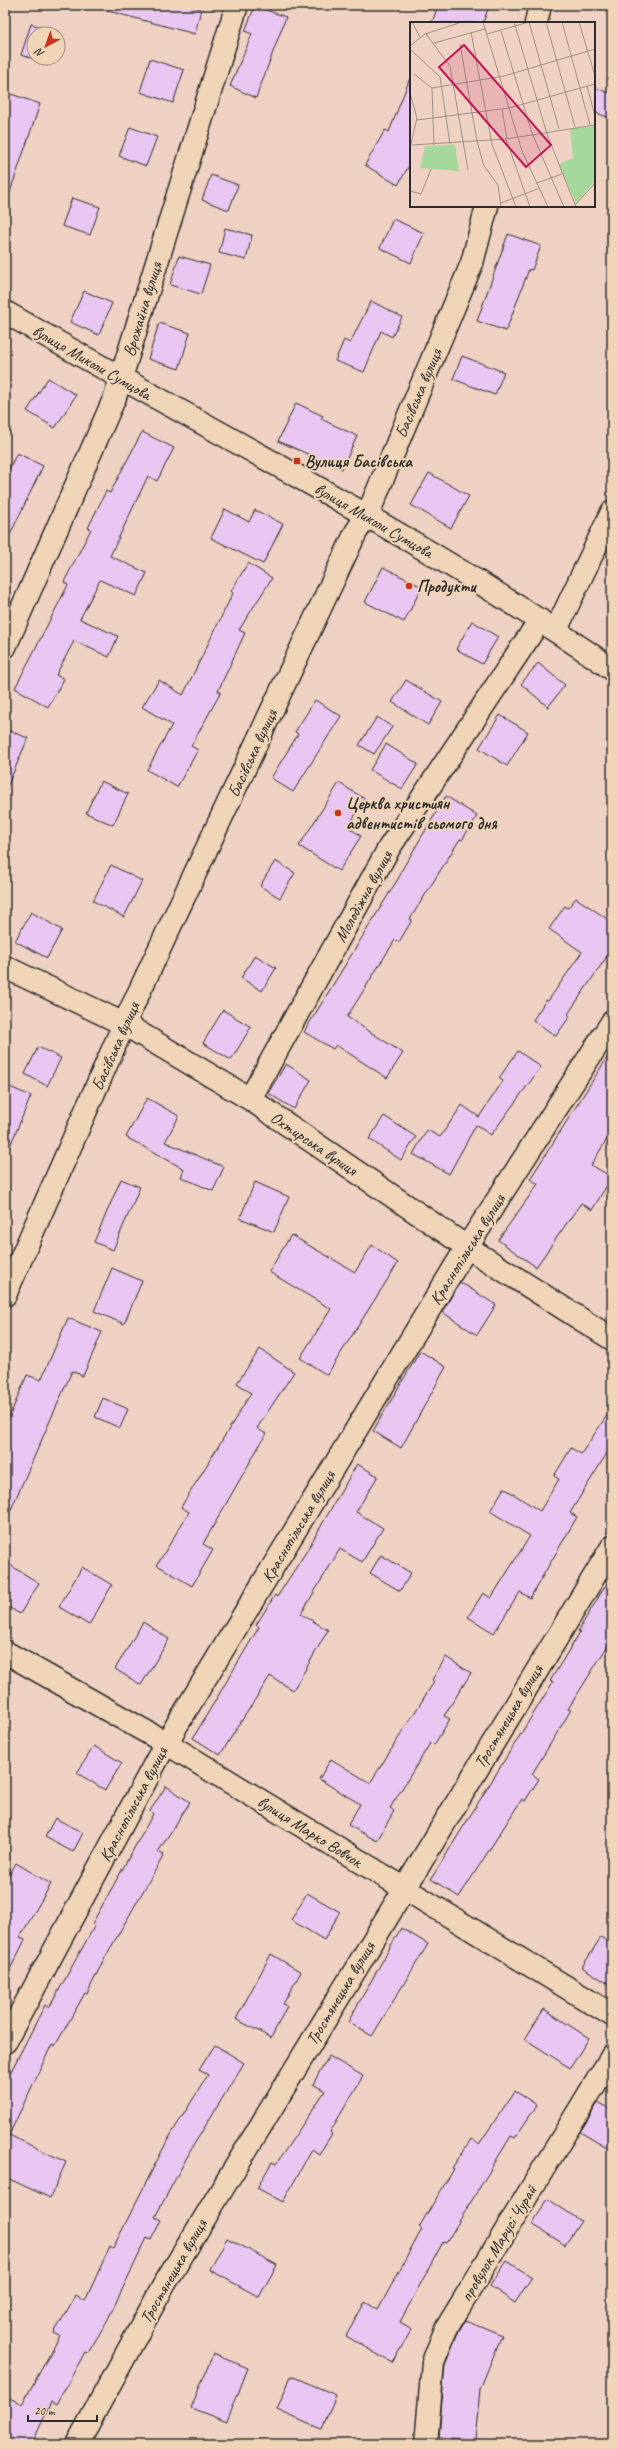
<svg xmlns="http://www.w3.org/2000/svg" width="617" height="2449" viewBox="0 0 617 2449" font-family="Caveat,sans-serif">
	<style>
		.building { fill: #e9c6f1; stroke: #2b2b2b }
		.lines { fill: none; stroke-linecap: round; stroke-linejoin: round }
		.minor-casing { stroke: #2b2b2b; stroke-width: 25 }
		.minor { stroke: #f0d4b7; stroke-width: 22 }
		.poi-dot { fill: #c8321e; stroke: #f0d4b7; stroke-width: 1.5 }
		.labels { text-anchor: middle; stroke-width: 4; stroke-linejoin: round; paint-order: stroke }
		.street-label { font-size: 17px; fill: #2b2b2b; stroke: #f0d4b7 }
		.poi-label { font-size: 17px; font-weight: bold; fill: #2b2b2b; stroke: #f0d4b7; text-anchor: start }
		.inset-road { fill: none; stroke: #a18f86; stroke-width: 1 }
		.view { fill: #c2185b; fill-opacity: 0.15; stroke: #c2185b; stroke-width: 2 }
		.inset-edge { fill: none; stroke: #2b2b2b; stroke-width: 2 }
	</style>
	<rect width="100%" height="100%" fill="#efd1c3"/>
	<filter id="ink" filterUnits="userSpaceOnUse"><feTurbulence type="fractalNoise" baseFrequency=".025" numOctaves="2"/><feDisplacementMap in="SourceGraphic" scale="8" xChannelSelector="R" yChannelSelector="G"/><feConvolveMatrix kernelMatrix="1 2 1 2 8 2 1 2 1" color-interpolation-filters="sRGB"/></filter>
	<g filter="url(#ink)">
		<path class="building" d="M109 5H187L201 9 195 34 108 11Z
			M438 5H477L488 9 483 23H432Z
			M255 6 286 17 256 98 230 86 252 34 245 31Z
			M31 24 59 32 58 36V34H34V58H52L50 64 21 55Z
			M150 59 184 70 173 103 140 92Z
			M410 78 411 162 398 185 365 165 385 130 389 132Z
			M594 87 612 94V119L594 112Z
			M5 92 40 104 8 198 5 197Z
			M130 127 157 137 146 166 119 156Z
			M211 175 238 185 229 210 202 200Z
			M72 198 100 207 90 235 62 226Z
			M393 219 424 233 411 263 380 248Z
			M225 228 252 235 246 260 219 253Z
			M508 234 541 246 532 270 529 269 506 331 477 321Z
			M179 256 210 265 201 294 170 285Z
			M84 291 112 303 99 335 70 322Z
			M371 301 402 317 392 337 381 331 364 372 335 361 344 340 350 343Z
			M159 323 190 333 179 369 148 359Z
			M462 356 504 372 495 395 453 379Z
			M48 378 76 395 55 428 27 411Z
			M296 403 323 416 321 419 357 436 342 469 278 441Z
			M142 432 174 448 157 481 148 476 110 556 147 573 136 596 100 580 80 619 118 636 109 657 74 641 56 675 64 679 48 707 15 688 68 585 64 582 91 529 88 528 106 491 110 493Z
			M17 453 43 466 5 545V477Z
			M429 473 469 496 451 528 411 505Z
			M225 509 249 522 255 510 283 524 263 564 211 538Z
			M248 563 272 578 239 630 245 633 218 691 221 692 191 746 198 750 177 787 147 770 172 725 142 707 159 680 183 695 233 593 231 591Z
			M383 567 422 587 404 622 365 602Z
			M472 621 498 637 482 664 456 649Z
			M538 663 565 685 548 707 521 684Z
			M406 680 442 702 428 725 392 702Z
			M315 700 341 716 293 792 271 778 298 734 295 732Z
			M500 715 528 732 507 766 479 748Z
			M377 717 392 727 374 754 359 745Z
			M5 729 28 738 5 792Z
			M386 744 418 764 402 789 370 770Z
			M101 781 128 794 113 825 86 813Z
			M339 783 365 799 348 827 361 836 339 871 299 846Z
			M446 796 477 816 462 840 460 839 410 919 412 920 399 942 395 940 347 1017 403 1053 387 1078 336 1045 333 1049 304 1032 401 874 400 873Z
			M275 861 295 873 280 898 260 886Z
			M111 865 142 881 124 917 93 901Z
			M576 898 612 922V949L568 1014 570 1016 556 1036 533 1020 546 1000 548 1001 582 952 549 929 565 906 568 908Z
			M31 912 62 930 47 958 15 941Z
			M255 955 276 968 262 991 241 978Z
			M223 1010 251 1027 231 1060 203 1043Z
			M38 1047 61 1058 47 1086 25 1074Z
			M612 1050V1131L591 1165 612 1177 592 1210 581 1203 536 1267 498 1240 538 1184 530 1179Z
			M518 1051 541 1067 491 1135 476 1125 449 1174 413 1154 427 1130 440 1137 462 1105 479 1117 503 1081 499 1078Z
			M286 1064 311 1080 294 1109 268 1093Z
			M5 1085 31 1096 5 1158Z
			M147 1098 179 1116 165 1142 224 1167 213 1191 181 1177 184 1169 126 1137Z
			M384 1116 416 1137 401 1160 369 1139Z
			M121 1179 140 1187 113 1250 94 1242Z
			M255 1182 289 1197 274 1232 240 1218Z
			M291 1235 355 1272 372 1245 398 1263 327 1375 300 1358 331 1309 269 1272Z
			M112 1268 142 1281 124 1324 94 1311Z
			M460 1282 496 1305 477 1335 442 1312Z
			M68 1318 102 1332 83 1376 72 1371 5 1523V1427L27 1375 41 1380Z
			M260 1349 294 1372 257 1428 266 1434 203 1544 213 1550 192 1586 157 1565 189 1512 181 1507 251 1393 237 1383Z
			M420 1351 446 1367 401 1448 373 1431Z
			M103 1398 128 1409 120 1428 95 1417Z
			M612 1408V1445L570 1513 577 1517 530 1598 520 1592 494 1633 468 1617 483 1593 491 1598 530 1536 490 1511 504 1488 540 1511 559 1479 554 1476 571 1448 581 1454Z
			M357 1464 378 1476 356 1512 383 1528 362 1562 340 1549 301 1614 328 1630 304 1672 293 1690 270 1676 220 1755 193 1738 259 1627 256 1625 275 1595 277 1597 306 1552Z
			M381 1555 411 1573 400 1591 370 1573Z
			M5 1562 39 1583 20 1614 5 1605Z
			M82 1567 112 1585 89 1625 59 1607Z
			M612 1575V1639L568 1709 571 1710 532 1774 539 1779 525 1801 522 1799 459 1897 431 1879 553 1682 550 1681 580 1632 578 1631Z
			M143 1622 169 1639 141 1685 115 1669Z
			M446 1657 471 1673 444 1716 450 1719 434 1745 431 1742 390 1808 394 1811 377 1841 348 1825 360 1804 319 1779 331 1759 370 1783 434 1682 432 1680Z
			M94 1746 122 1763 105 1790 77 1773Z
			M166 1786 190 1802 158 1852 164 1855 103 1961 87 1994 85 1993 55 2046 52 2044 9 2135 66 2162 50 2198 5 2177V2083L45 2005 49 2008 95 1925 92 1924 153 1814 150 1811Z
			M55 1818 83 1833 73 1852 45 1837Z
			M16 1863 51 1884 20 1937 25 1940 5 1979V1882Z
			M307 1893 340 1912 324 1940 291 1920Z
			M401 1928 428 1944 372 2036 348 2022Z
			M601 1937 612 1945V1986L582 1967Z
			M271 1954 301 1972 283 2004 287 2006 271 2038 236 2019Z
			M544 2009 589 2038 570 2068 525 2039Z
			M215 2045 244 2063 193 2146 155 2217 161 2220 151 2240 147 2238 107 2321 88 2353 85 2352 56 2405 51 2402 32 2444H5V2396L22 2404 60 2336 54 2333 76 2295 85 2301 110 2246 113 2248 167 2141 208 2075 199 2070Z
			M329 2056 363 2076 330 2132 332 2134 319 2154 312 2149 283 2202 257 2188 272 2162 276 2164 325 2091 313 2084Z
			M515 2091 537 2105 515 2138 511 2136 446 2243 443 2242 400 2322 412 2329 392 2363 346 2336 365 2302 378 2310 422 2229 419 2227 454 2169 452 2168 471 2139 479 2144Z
			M598 2103 612 2111V2151L580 2132Z
			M548 2199 581 2221 565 2245 532 2224Z
			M227 2238 277 2265 259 2297 210 2270Z
			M507 2261 532 2277 515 2303 490 2286Z
			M466 2320 502 2335 480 2389 475 2440 439 2437 445 2365 457 2335Z
			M213 2354 248 2368 227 2422 191 2408Z
			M291 2376 336 2395 322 2430 277 2410Z"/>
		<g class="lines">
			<defs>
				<path id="minor" d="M536 23 540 5
					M5 312C208 430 419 535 612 669
					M556 630 612 512
					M5 647 115 397 237 5
					M5 967 124 1024 250 1099 467 1247 612 1339
					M250 1099 389 848 540 620
					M5 1295 124 1024 356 532 368 514 472 263 487 206
					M5 1652 166 1743 612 2015
					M5 2042 166 1743 467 1247 612 1022
					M77 2444 164 2285 612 1547
					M426 2444 433 2362 446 2329 612 2056"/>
			</defs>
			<use href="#minor" class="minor-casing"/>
			<use href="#minor" class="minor"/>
		</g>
	</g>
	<g class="poi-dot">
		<rect x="293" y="457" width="8" height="8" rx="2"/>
		<circle cx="409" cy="586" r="4"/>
		<circle cx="338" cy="813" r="4"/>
	</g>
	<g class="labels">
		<g class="street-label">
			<text transform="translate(142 309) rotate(-73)" y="6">Врожайна вулиця</text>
			<text transform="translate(92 362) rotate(30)" y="6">вулиця Миколи Сумцова</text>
			<text transform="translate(418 393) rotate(-67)" y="6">Басівська вулиця</text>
			<text transform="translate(374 520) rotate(30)" y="6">вулиця Миколи Сумцова</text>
			<text transform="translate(252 753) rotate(-65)" y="6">Басівська вулиця</text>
			<text transform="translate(363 896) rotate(-61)" y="6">Молодіжна вулиця</text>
			<text transform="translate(115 1046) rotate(-66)" y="6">Басівська вулиця</text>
			<text transform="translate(314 1143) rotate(34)" y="6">Охтирська вулиця</text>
			<text transform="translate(467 1249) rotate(-58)" y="6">Краснопільська вулиця</text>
			<text transform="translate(298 1526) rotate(-59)" y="6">Краснопільська вулиця</text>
			<text transform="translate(508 1716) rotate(-59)" y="6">Тростянецька вулиця</text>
			<text transform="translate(133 1804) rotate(-62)" y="6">Краснопільська вулиця</text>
			<text transform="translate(310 1831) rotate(32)" y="6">вулиця Марко Вовчок</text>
			<text transform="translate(340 1993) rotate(-59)" y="6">Тростянецька вулиця</text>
			<text transform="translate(498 2243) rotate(-59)" y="6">провулок Марусі Чурай</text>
			<text transform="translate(173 2271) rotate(-60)" y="6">Тростянецька вулиця</text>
		</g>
		<g class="poi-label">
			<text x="305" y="467">Вулиця Басівська</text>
			<text x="417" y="592">Продукти</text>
			<text x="346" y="809">Церква християн<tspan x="346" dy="20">адвентистів сьомого дня</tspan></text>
		</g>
	</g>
	<g transform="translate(410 22)">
		<rect width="185" height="185" fill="#efd1c3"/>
		<path d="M185 104V159L166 181 149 142 163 136 160 107ZM45 123 49 149 10 146 15 124Z" fill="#a5d89b"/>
		<path class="inset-road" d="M2 0 10 15M73 0 112 129 138 185M104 0 137 112 166 185M119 0 149 107M136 0 165 105M152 0 180 103M169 0 185 54M91 9 122 111 154 185M61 10 82 122 106 185M16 12 40 44 58 148M77 12 119 0M24 21 75 7M50 22 67 119 74 144 88 163 91 185M0 24 15 12 52 0M0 27 30 55 40 122M4 52 22 66 24 123M177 64 185 94M22 66 94 54 185 27M0 71 7 96 0 126M92 87 97 117M7 98 99 86 185 62M96 117 120 185M2 123 96 117 185 103M127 161 152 152M0 169 11 172 21 147M91 181 130 166M165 183 185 161"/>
		<path class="view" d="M54 23 141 123 116 145 29 45Z"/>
		<rect width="185" height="185" class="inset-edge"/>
	</g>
	<rect width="617" height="2449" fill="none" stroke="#f0d4b7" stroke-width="20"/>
	<rect x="10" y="10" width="597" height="2429" fill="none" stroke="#2b2b2b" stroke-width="1.5" filter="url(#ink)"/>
	<g transform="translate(46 46) rotate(221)"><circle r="19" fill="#f0d4b7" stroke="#a1907f"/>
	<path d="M0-3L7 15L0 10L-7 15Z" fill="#c8321e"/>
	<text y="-6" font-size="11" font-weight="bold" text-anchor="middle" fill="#2b2b2b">N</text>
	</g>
	<path d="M28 2415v6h69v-6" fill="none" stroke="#2b2b2b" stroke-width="2"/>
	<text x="34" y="2415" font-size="12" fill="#2b2b2b" stroke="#f0d4b7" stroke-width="3" paint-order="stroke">20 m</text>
</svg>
